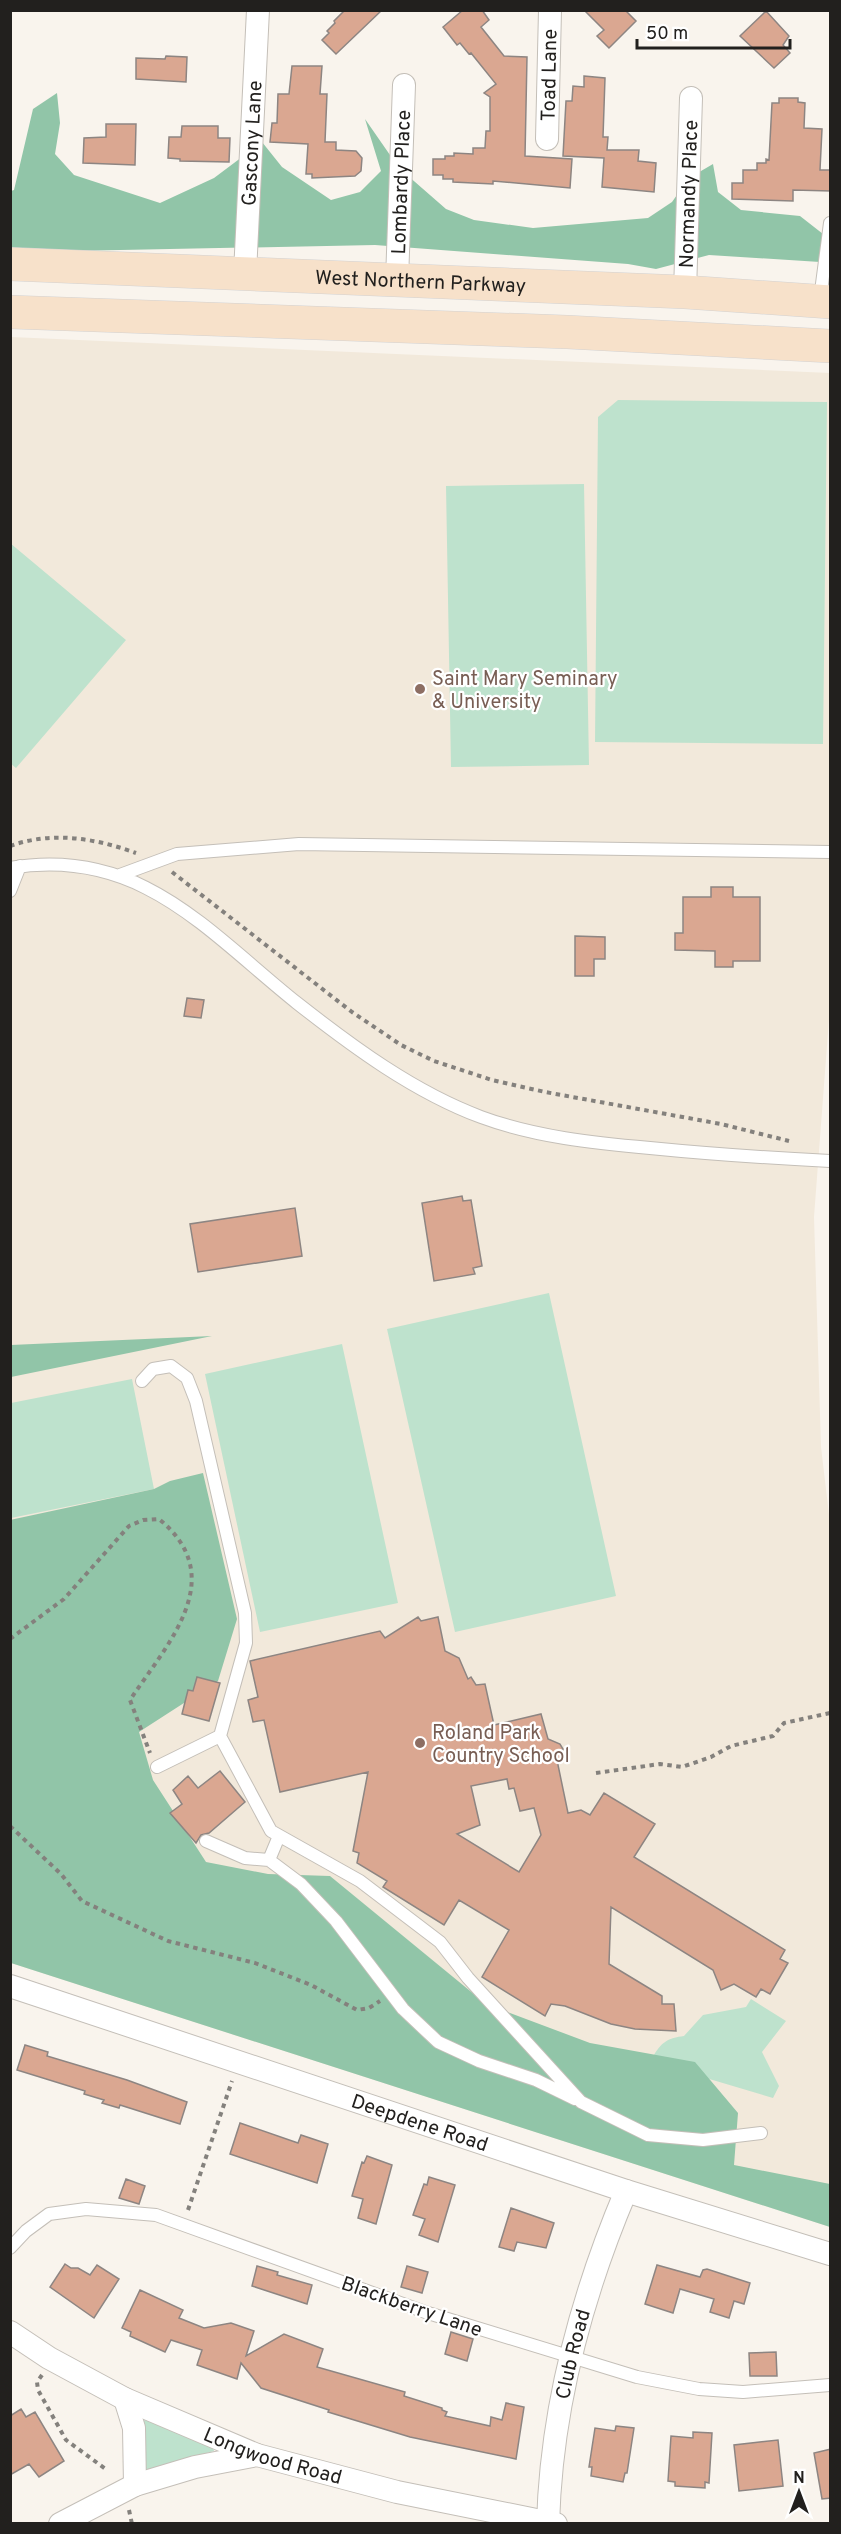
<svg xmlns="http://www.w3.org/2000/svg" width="841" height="2534" viewBox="0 0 841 2534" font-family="Overpass,sans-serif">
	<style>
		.built { fill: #f2e9db }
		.green { fill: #bee2cd }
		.forest { fill: #91c5a8 }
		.building { fill: #daa791; stroke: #8d8582; stroke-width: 1.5; fill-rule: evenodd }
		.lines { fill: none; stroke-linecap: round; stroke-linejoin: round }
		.service-casing { stroke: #c4bfb8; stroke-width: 14 }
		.minor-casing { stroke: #c4bfb8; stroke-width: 24 }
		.primary-casing { stroke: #d3d2d2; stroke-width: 34 }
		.path { stroke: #84817d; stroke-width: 4; stroke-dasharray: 4.5 4.5; stroke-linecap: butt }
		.service { stroke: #fff; stroke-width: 12 }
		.minor { stroke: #fff; stroke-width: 22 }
		.primary { stroke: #f7e1ca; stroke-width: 33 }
		.education-dot { fill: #8d6e63; stroke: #fff; stroke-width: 2 }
		.labels { text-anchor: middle; stroke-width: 4.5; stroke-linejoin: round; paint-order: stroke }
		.street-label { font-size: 20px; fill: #22201e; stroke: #fff }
		.education-label { font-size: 20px; fill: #785e54; stroke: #fff; text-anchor: start }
	</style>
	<rect width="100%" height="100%" fill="#f9f4ed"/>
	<path class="built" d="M11 337 830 373V1006L814 1217 821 1447 830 1523V2227L11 1963Z"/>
	<path class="green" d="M618 400 827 402 823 744 595 742 598 417Z
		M584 484 589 765 451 767 446 486Z
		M10 543 126 640 16 768 10 763Z
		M549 1293 616 1596 455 1632 387 1329Z
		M342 1344 398 1603 260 1632 205 1374Z
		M132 1379 154 1489 11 1518V1403Z
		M751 1999 786 2021 762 2052 779 2086 773 2098 706 2078 653 2057C661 2042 668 2038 684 2036L703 2015 746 2007Z
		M143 2420 154 2421 212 2445 214 2451 140 2472Z"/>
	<path class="forest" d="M57 93 60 123 55 154 74 175 160 203 214 178 262 142 282 167 331 200 360 192 381 171 365 119 399 168 446 209 474 220 533 228 648 218 672 202 689 178 713 164 718 192 741 210 800 216 823 234 820 262 709 255 656 269 628 264 375 245 71 251 11 249V191L14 190 33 109Z
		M212 1336 11 1377V1345Z
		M203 1473 237 1619 218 1681 139 1732 153 1780 206 1862 268 1874 330 1876 486 2004 590 2043 695 2062 738 2113 734 2165 830 2184V2227L11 1963 10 1520 154 1489 170 1481Z"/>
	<path class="building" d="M345 10H382L336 54 322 40 329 33 327 31 335 23 334 21Z
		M463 10H482L489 20 481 27 504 56 527 57 525 156 572 159 570 188 493 181V184L453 182V179H443V175H433V159H445V156H454V153L473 154V148H485L486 131H490V97L484 93 496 84 471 53 469 54 460 43 457 45 443 27Z
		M584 10H625L636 21 609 48 597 36 604 30Z
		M766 11 789 36 783 45 790 53 774 68 740 36Z
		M166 56 187 57 186 82 136 79V58L165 59Z
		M292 66H322L320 94H327L325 142H336V150L356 151 362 158 361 171 355 176 312 178V174H306L308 144 270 142 272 123H277L278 94H289Z
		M584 76 605 78 603 137H608L607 150H639L638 161 656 163 654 192 602 187 604 158 563 156 566 101H572L573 86 584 87Z
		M779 98H798V102L805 103 804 128 822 129 820 170H831V191L793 190V201L732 199V183H743V170H757V163H766V159L769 160 772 103H779Z
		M106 124H136L135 165 83 163 84 138 106 137Z
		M182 126H218V138H230L229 162 180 161V159L168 158 169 137H181Z
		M711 887H733V897H760V961H733V967H715V951L675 950V933H683V897H711Z
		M575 936 605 937V959H594V976H575Z
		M187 998 204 1000 201 1018 184 1016Z
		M462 1196 463 1201 471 1200 482 1266 473 1268 475 1274 434 1281 422 1203Z
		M295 1208 302 1256 198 1272 190 1224Z
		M418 1617 421 1621 438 1617 445 1651 459 1658 468 1679 471 1677 476 1685 485 1684 494 1725 541 1714 548 1739 560 1744 563 1749 558 1765 568 1813 581 1810 590 1815 604 1793 655 1824 634 1857 785 1950 780 1959 788 1963 770 1994 761 1989 756 1997 734 1984 721 1990 713 1970 611 1907 609 1964 662 1996V2004H674L676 2031 635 2029 611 2024 565 2006 551 2004 545 2016 482 1977 509 1930 459 1900 444 1925 383 1887 387 1881 357 1863 359 1853 353 1851 368 1772 280 1792 264 1720 253 1722 248 1700 258 1697 250 1661 380 1631 385 1638ZM507 1779 509 1789 514 1788 520 1811 534 1808 541 1835 519 1872 457 1834 480 1825 471 1786Z
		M197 1677 220 1683 209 1721 182 1714 188 1690 193 1691Z
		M220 1771 245 1802 209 1833 201 1835 196 1843 170 1813 182 1804 173 1790 188 1776 198 1788Z
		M25 2045 48 2052 47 2056 127 2080 187 2102 180 2124 120 2105 119 2108 102 2103 104 2100 84 2094 85 2091 17 2070Z
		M240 2123 298 2143 301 2135 328 2144 317 2183 230 2154Z
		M367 2156 392 2165 376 2224 358 2218 363 2199 352 2196 362 2162 364 2163Z
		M429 2177 455 2185 438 2242 419 2235 425 2219 413 2215 424 2184 427 2185Z
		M126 2179 145 2186 139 2204 119 2198Z
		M511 2208 554 2223 546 2248 517 2242 514 2251 499 2247Z
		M65 2264 71 2268H78L90 2275 97 2265 119 2279 94 2318 50 2287Z
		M657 2265 700 2277 703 2270 707 2269 750 2283 744 2304 734 2301 729 2318 710 2312 714 2299 680 2289 673 2313 645 2304Z
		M257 2266 278 2272 277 2275 312 2285 307 2304 252 2286Z
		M407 2266 428 2272 422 2293 401 2287Z
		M140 2290 183 2310 179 2318 204 2328 231 2323 254 2331 246 2356 284 2334 323 2349 317 2367 405 2392 404 2396 442 2408V2410L447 2412 445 2416 490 2426 491 2417 502 2420 506 2403 524 2407 516 2459 410 2437 328 2412 329 2410 261 2388 241 2363 237 2379 197 2365 202 2350 171 2340 165 2352 130 2336 131 2332 122 2328Z
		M451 2332 473 2339 467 2361 445 2354Z
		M776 2352 777 2376H750L749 2353Z
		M21 2409 26 2417 35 2412 64 2461 39 2477 29 2464 10 2475V2416Z
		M616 2426 634 2428 627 2473H625L623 2482 591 2476 592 2467H589L595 2428 615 2431Z
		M693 2432 712 2433 709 2483 705 2482V2488L675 2486V2482L668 2481 671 2436 693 2438Z
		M778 2440 783 2486 739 2491 734 2445Z
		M831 2449V2498L822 2499 814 2453Z"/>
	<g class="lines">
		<defs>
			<path id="service" d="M820 299 830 223
				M10 868C139 846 207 931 297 1003 353 1047 414 1092 481 1117 535 1137 594 1143 650 1148 710 1154 770 1158 830 1161
				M120 875 177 854 299 844 830 852
				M10 891 20 866
				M142 1381 153 1369 171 1366 187 1378 196 1401 245 1613 246 1643 220 1736 271 1831 360 1881 440 1942 468 1978 581 2102 648 2135 703 2140 761 2133
				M157 1767 220 1736
				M206 1841 245 1858 269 1860 301 1884 336 1921 403 2009 438 2042 479 2061 536 2080 575 2099
				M269 1860 279 1836
				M10 2248 26 2231 49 2214 86 2209 156 2215 428 2313 637 2377 699 2389 743 2392 830 2385"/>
			<g id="minor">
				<path id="s1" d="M547 139 550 10"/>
				<path id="s2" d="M245 273 258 10"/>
				<path id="s3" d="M397 280 404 85"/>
				<path id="s4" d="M685 292 691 98"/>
				<path id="s5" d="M10 1986 626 2191 830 2254"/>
				<path id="s6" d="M10 2332 49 2358 125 2399 257 2455 397 2492 556 2524"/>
				<path d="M125 2399 134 2428 135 2485"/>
				<path d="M60 2524 135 2485 195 2467 257 2455"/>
				<path id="s7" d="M548 2524C551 2410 582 2295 626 2191"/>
			</g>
			<g id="primary">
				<path id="s8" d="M10 264 685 292 830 302"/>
				<path d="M10 312 567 332 830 346"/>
			</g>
		</defs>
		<use href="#service" class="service-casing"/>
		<use href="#minor" class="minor-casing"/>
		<use href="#primary" class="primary-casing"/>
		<path class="path" d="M10 846C52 831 95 838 136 853
			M172 872 352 1012 401 1045 434 1061 492 1080 545 1092 721 1124 789 1141
			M10 1639 64 1599 129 1526 143 1520 159 1519C231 1578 167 1644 130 1700L150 1753
			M596 1773 660 1764 682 1767 711 1757 731 1746 773 1736 784 1723 830 1713
			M10 1826 61 1874 82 1901 168 1941 255 1963 311 1985 357 2010 369 2008 380 2001
			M188 2210 232 2081
			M42 2375 37 2382 38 2390 66 2440 107 2470
			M129 2510 132 2524"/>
		<use href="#service" class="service"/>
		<use href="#minor" class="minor"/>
		<use href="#primary" class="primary"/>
	</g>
	<g class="education-dot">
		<circle cx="420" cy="689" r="6"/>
		<circle cx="420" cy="1743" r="6"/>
	</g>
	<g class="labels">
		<g class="street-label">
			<text dy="7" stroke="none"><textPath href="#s1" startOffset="64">Toad Lane</textPath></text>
			<text dy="7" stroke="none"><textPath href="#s2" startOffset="130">Gascony Lane</textPath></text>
			<text dy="7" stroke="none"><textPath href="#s3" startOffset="98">Lombardy Place</textPath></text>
			<text dy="7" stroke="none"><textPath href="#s4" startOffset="98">Normandy Place</textPath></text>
			<text dy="7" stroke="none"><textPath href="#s8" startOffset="411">West Northern Parkway</textPath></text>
			<text dy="7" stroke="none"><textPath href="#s5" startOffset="432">Deepdene Road</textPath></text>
			<text transform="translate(412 2306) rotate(19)" y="7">Blackberry Lane</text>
			<text dy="7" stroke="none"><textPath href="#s7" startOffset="172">Club Road</textPath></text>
			<text dy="7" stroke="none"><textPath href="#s6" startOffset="292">Longwood Road</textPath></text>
		</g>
		<g class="education-label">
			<text x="432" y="685">Saint Mary Seminary<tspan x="432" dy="23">&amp; University</tspan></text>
			<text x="432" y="1739">Roland Park<tspan x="432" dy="23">Country School</tspan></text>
		</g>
	</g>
	<rect width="841" height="2534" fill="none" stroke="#22201e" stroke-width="24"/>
	<g transform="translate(799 2492)" stroke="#ffffff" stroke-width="4.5" paint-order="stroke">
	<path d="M0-4.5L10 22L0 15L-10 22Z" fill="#22201e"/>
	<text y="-9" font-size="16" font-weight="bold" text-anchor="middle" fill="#22201e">N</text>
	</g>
	<path d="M637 39v9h153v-9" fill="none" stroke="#22201e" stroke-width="3"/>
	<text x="646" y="39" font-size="18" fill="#22201e" stroke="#ffffff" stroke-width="4.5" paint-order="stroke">50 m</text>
</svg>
